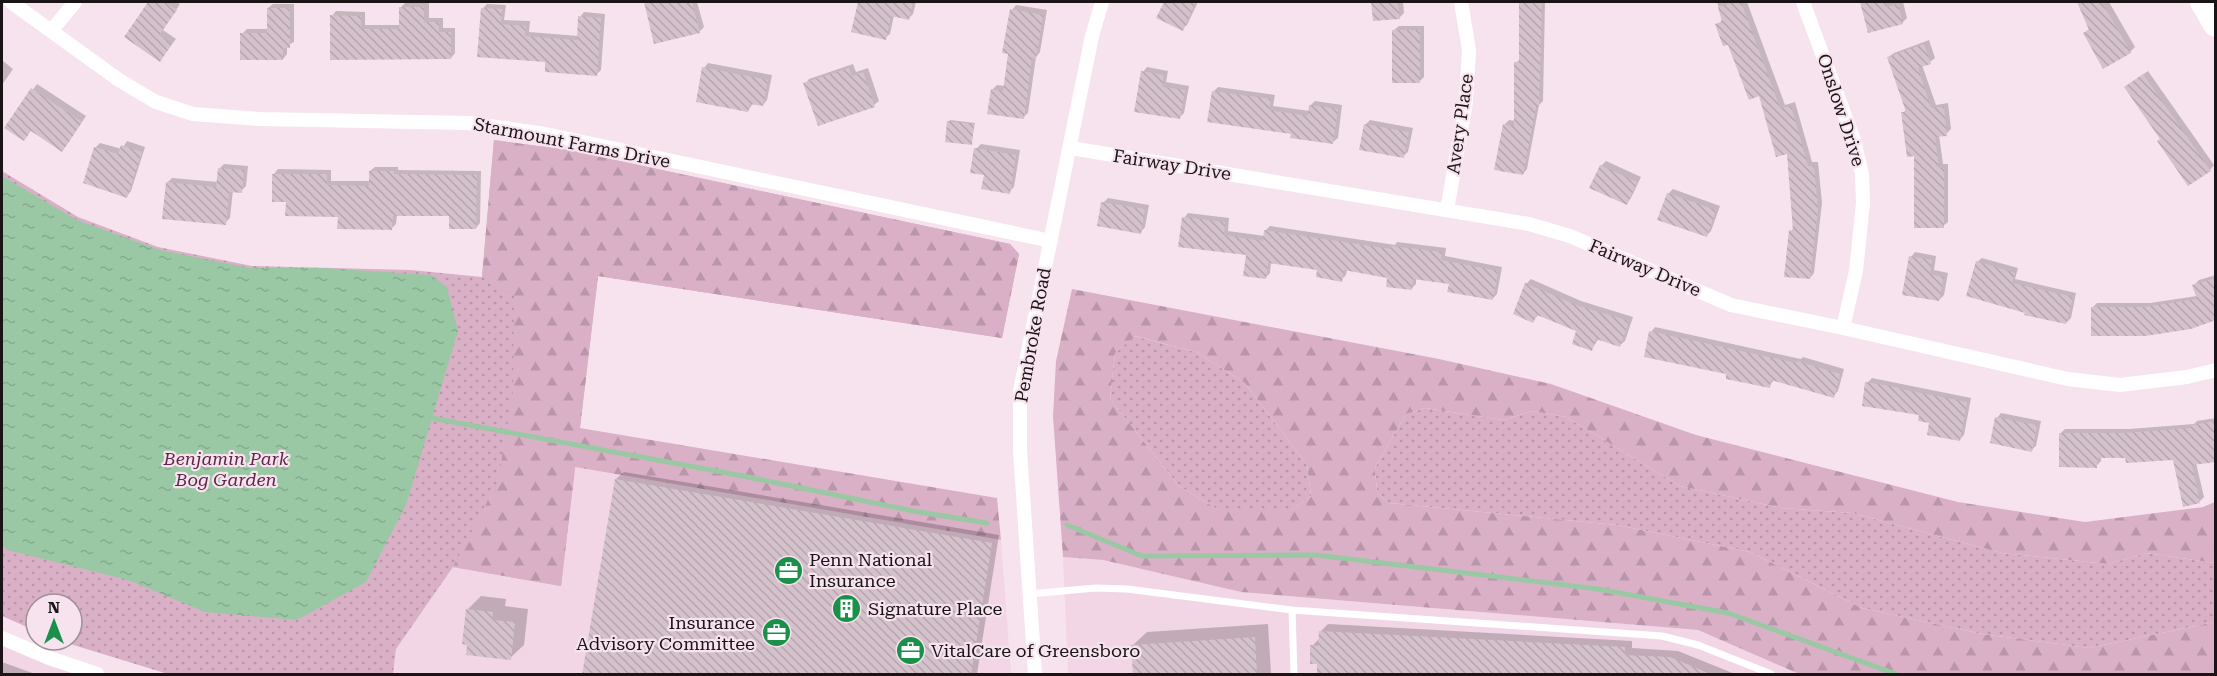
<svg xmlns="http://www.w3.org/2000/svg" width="2217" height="676" viewBox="0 0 2217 676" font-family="'Roboto Serif',serif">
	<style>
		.built { fill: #f2d6e5 }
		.grass { fill: url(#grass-dots) }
		.forest { fill: url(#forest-firs); fill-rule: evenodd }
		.water { fill: url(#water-ripples) }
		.shadow { fill: #0003 }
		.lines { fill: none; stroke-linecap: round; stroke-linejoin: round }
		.stream { stroke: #9ac8a5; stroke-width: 5 }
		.building { fill: url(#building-back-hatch) }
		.lane { stroke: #fff; stroke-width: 7 }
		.street { stroke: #fff; stroke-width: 14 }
		.highway { stroke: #fff; stroke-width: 26 }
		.labels { text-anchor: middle; stroke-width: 4.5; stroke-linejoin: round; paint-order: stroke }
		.street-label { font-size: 18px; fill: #1a1417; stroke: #f7e3ed }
		.park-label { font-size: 18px; font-style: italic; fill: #60254a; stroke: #f7e3ed }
		.poi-label { font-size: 18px; fill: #1a1417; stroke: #f7e3ed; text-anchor: start }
	</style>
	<defs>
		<pattern id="grass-dots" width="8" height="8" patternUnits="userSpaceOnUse" patternTransform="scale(1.5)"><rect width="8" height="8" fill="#dab0c7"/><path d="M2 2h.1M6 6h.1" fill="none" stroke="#ba96aa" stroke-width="1.8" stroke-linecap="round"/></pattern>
		<pattern id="forest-firs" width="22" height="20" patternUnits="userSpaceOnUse" patternTransform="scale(1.5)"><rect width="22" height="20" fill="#dab0c7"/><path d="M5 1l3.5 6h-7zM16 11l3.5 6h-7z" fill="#ba96aa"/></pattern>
		<pattern id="water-ripples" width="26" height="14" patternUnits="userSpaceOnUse" patternTransform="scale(1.5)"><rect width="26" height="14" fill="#9ac8a5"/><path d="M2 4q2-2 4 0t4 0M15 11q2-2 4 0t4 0" fill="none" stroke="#84ab8d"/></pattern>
		<pattern id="building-back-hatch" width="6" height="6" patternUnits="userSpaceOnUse" patternTransform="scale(1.5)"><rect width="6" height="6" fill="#d5c1cc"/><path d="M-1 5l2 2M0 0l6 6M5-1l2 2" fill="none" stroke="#b6a5ae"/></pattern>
	</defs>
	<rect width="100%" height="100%" fill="#f7e3ed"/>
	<path class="built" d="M575 467 1001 540 1011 674H393L396 649 453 567 560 585Z
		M1063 557 1103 560 1241 592 1698 630 1799 674H1068Z
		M2 644 74 674H2Z"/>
	<path class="grass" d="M494 140 568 150 1010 244 1019 254 1002 338 598 276 561 586 453 567 396 649 393 674H168L57 640H72V604H36V631L2 616V171L78 217 158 247 252 266 411 270 482 277Z
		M1134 336 1196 352 1245 383 1307 465 1311 496 1293 509H1217L1179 486 1110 399 1115 353Z
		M1425 408 1503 420 1533 411 1566 417 1680 486 1781 508 1852 513 2002 553 2108 564 2146 553 2215 563V622L2089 648 1982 634 1862 608 1750 552 1617 525 1389 503 1377 493 1375 468 1406 414Z"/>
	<path class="forest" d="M494 140 568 150 1010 244 1019 254 1002 338 598 276 580 428 997 498 1001 540 575 467 561 586 453 567 498 481 513 391 514 296 482 277Z
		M1072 289 1439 359 1551 384 1696 435 1958 502 2085 522 2203 507 2215 502V563L2146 553 2108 564 2002 553 1852 513 1781 508 1680 486 1566 417 1533 411 1503 420 1425 408 1406 414 1375 468 1377 493 1389 503 1617 525 1750 552 1862 608 1982 634 2089 648 2215 622V674H1799L1698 630 1241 592 1103 560 1063 557 1053 416 1056 361ZM1135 336 1196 352 1245 383 1307 465 1311 496 1293 509H1217L1179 486 1110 399 1115 353Z"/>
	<path class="water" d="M2 176 77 220 160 250 250 268H323L431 275 447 287 458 331 406 505 366 582 297 620 205 612 128 580 7 550 2 545Z"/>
	<path class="shadow" d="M150 2H176L180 4 163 30 176 39 160 60 126 37Z
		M646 2H697L704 27 699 32 656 42Z
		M859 2H916L913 14 909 18 894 15 890 34 885 38 853 31Z
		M1166 2H1198L1187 25 1182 29 1158 18Z
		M1372 2H1403L1404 13 1399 18 1374 20Z
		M1520 2H1545L1543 101 1539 105 1527 169 1523 174 1504 125 1509 120 1516 121V63L1520 59Z
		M1717 2H1747L1785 105 1795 102 1812 162H1818L1822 203 1814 273 1810 278 1791 231 1795 227 1789 152 1760 94 1717 25 1723 19Z
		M1862 2H1903L1907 18 1902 23 1869 31Z
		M2078 2H2109L2135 47 2130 52 2085 33 2090 28Z
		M405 3H429V18H443V28H455V53L451 58 331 59 332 16 336 11 365 12V25H400V8Z
		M273 4H294V42L287 46V54L283 59 242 34 247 29H268V8Z
		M487 4 506 5 504 20 530 21 529 32 578 36 580 17 584 12 605 14 601 70 596 75 547 61 478 56 482 9Z
		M1016 5 1047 10 1040 52 1036 57 1028 113 1023 117 992 90 997 85 1005 86 1010 53 1012 10Z
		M1399 26H1424V77L1419 82 1394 30Z
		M1929 40 1935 58 1930 62 1922 65 1936 105 1948 103 1951 129 1946 134 1939 135 1943 164H1948V222L1943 226 1915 155 1903 113 1907 109 1889 57 1894 53Z
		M2 60 13 69 2 85Z
		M708 63 772 75 767 100 763 105 753 103 748 111 704 68Z
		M853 64 856 72 868 68 879 101 874 105 805 84 809 79Z
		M1147 67 1168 71 1166 82 1189 86 1184 113 1179 118 1143 72Z
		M2148 71 2214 165 2210 170 2162 139 2131 83Z
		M37 84 86 116 66 146 31 130 6 127Z
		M1218 87 1275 95 1273 106 1310 111 1311 105 1315 101 1342 105 1338 138 1333 142 1292 132 1213 92Z
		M950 120 975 123 971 143 949 122Z
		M1370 120 1413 128 1408 152 1403 156 1365 125Z
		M127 141 145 147 131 191 127 196 85 182 96 147 100 143 122 149Z
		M981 144 1020 150 1014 187 1009 192 976 149Z
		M1606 161 1641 177 1631 198 1627 203 1601 166Z
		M224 164 248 166 246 186 241 191 233 190 230 218 225 223 167 183 172 178 218 182 220 168Z
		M375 167H398V170L481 171 480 223 476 228 450 215H397L396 224 392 228 339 216 287 201 274 174 278 169 331 170V181H370V171Z
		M1673 189 1720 206 1711 231 1706 236 1668 194Z
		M1108 198 1149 205 1145 227 1141 232 1103 203Z
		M1188 213 1229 218 1228 231 1265 236 1266 230 1270 226 1395 245 1397 242 1446 248 1445 256 1502 267 1497 294 1492 299 1451 282 1416 278V284L1411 289 1389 276 1347 269 1346 275 1341 280 1319 269 1271 262 1270 273 1265 278 1248 254 1184 218Z
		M1915 252 1936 256 1934 270 1948 273 1944 295 1939 300 1911 257Z
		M1982 258 2018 268 2015 279 2076 293 2071 318 2066 323 1977 262Z
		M2216 275V319L2092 308 2097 303H2150L2197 296 2194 285 2199 280Z
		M1531 279 1581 301 1633 317 1625 341 1620 345 1599 338 1592 349 1578 330 1539 314 1533 321 1526 284Z
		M1655 327 1801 359 1803 357 1844 369 1838 391 1833 396 1774 380 1769 386 1651 332Z
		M1872 378 1971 398 1964 435 1960 439 1921 414 1867 383Z
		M2001 413 2041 421 2036 446 2031 450 1997 418Z
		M2216 418V459L2196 463 2204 497 2199 502 2175 459 2101 457V461L2096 466 2060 434 2065 429H2129L2194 424 2197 421Z
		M624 472 999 535 977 674H584L616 479Z
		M481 596 506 599 505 606 528 609 524 645 510 658 467 610Z
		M1268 624 1271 674H1135L1133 645 1147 632Z
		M1328 624 1632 641V648L1678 651 1735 674H1318L1319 662 1312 646 1319 639 1320 632Z
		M2 662 35 674H2Z"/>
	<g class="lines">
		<path class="stream" d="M426 417 743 476 913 511 987 523
			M1067 525 1142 556 1316 555 1598 589 1728 613 1896 674"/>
	</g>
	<path class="building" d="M148 2H165L177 10 159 35 172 44 160 62 124 37Z
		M644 2H692L700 33 654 44Z
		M858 2H913L909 20 891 16 886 40 851 32Z
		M1164 2H1196L1183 31 1156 18Z
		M1371 2H1398L1400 19 1373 21Z
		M1519 2H1542L1539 107H1536L1523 175 1494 170 1503 124 1514 126V62H1519Z
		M1734 2H1741L1780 108 1791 106 1808 166H1814L1818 209 1810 279 1784 277 1789 230 1793 231 1787 154 1776 157 1759 96 1749 100 1728 45 1723 46 1715 24 1722 22 1718 7Z
		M1860 2H1886L1887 7 1898 4 1903 24 1868 33Z
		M2077 2H2102L2131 53 2103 69 2083 33 2089 30Z
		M399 7H424V22H439V32H451V59L330 60V15L361 16V29H399Z
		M267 8H290V48H283V60H240V33H267Z
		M481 8 502 9 501 24 526 26 525 36 577 40 578 16 601 18 597 76 545 72V62L477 57Z
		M1010 9 1043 15 1036 59 1032 58 1024 119 987 114 991 89 1003 91 1008 54 1002 53Z
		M1392 30H1420V83H1392Z
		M1924 44 1931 64 1918 68 1931 108 1944 107 1947 136 1935 137 1939 168H1944V228H1914V156L1907 157 1901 112H1906L1887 57Z
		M702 67 768 80 763 106 750 104 748 112 696 102Z
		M849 68 852 76 863 72 875 107 818 126 803 83Z
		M1141 71 1164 75 1162 87 1185 90 1180 119 1134 112Z
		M2143 74 2211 171 2188 186 2157 141 2160 139 2124 87Z
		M31 88 82 122 62 152 31 131 24 141 4 128Z
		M1212 91 1271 99 1269 110 1308 116 1309 105 1338 109 1333 144 1290 138 1291 134 1207 122Z
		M947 121 974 124 972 145 945 142Z
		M1364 124 1409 132 1404 158 1359 150Z
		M121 145 142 152 127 198 83 183 94 147 118 154Z
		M974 148 1016 155 1010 194 981 189 984 175 970 173Z
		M1600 165 1637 182 1627 205 1589 188Z
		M218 168 244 170 242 193 229 192 226 225 162 219 166 182 216 187Z
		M369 171H394V174L477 175 476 229H449V216H393L392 230 337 229 338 217 285 216 286 202H272V174H327V185L369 186Z
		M1667 193 1716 210 1707 237 1657 220Z
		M1101 202 1145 209 1141 234 1097 226Z
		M1182 217 1225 222 1224 235 1263 241 1264 230 1391 249V246L1442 252 1441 260 1498 271 1493 300 1447 292 1449 284 1413 279 1412 290 1386 287 1387 278 1344 270 1342 282 1316 277 1317 270 1268 263 1266 279 1243 276 1246 255 1178 247Z
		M1909 256 1932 260 1930 274 1944 277 1939 301 1902 295Z
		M1976 261 2015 273 2012 283 2073 297 2066 324 2024 315 2025 313 1966 296Z
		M2216 278V320L2191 329 2145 336H2091V307H2144L2197 299 2192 285Z
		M1525 283 1576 305 1629 321 1620 347 1596 339 1592 351 1572 344 1576 331 1537 315 1533 323 1513 314Z
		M1649 331 1796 363 1797 361 1840 374 1834 398 1771 380 1770 388 1726 379V374L1644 357Z
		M1865 382 1901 388V389L1967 402 1960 441 1927 435 1929 423 1918 421 1919 415 1862 406Z
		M1995 417 2037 425 2032 452 1990 443Z
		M2216 421V462L2192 465 2200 503 2183 507 2173 460 2126 463 2125 458H2097V468L2059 467V433H2124L2191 428V425Z
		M615 479 992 543 971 675H582Z
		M466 609 493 612 492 620 515 622 511 660 466 655 467 645 462 644Z
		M1319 631 1625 647V655L1670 657 1710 674 1317 675V664H1310V645L1318 646Z
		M1255 637 1257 675H1133L1131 645Z"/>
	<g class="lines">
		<path class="lane" d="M1029 594 1096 588 1127 589 1292 610 1662 636 1698 645 1771 674
			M1292 610 1294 674"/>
		<path class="street" d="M11 2 119 80 156 102 193 114 260 119 469 123 545 134 1051 241
			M1803 2 1854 140 1862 174 1863 203 1856 271 1843 328
			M52 30 75 2
			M1071 148 1529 224 1570 236 1731 305 1843 328 2068 379 2120 385 2187 377 2216 370
			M1447 210 1466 102 1469 50 1461 2
			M2 638 49 658 97 674
			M1035 674 1020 450V391L1092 36 1102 2"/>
		<path class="highway" d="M2203 2 2216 24"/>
	</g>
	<defs>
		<symbol id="office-disc" viewBox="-11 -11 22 22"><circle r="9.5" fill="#1a904a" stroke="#f7e3ed"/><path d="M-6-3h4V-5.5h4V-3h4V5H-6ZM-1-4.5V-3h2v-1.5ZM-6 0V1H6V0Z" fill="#fff"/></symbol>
		<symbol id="building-disc" viewBox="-11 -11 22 22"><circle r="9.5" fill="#1a904a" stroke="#f7e3ed"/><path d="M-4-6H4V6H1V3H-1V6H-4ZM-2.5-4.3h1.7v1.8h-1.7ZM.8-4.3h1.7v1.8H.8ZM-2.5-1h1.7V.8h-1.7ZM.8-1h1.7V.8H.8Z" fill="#fff"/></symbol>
	</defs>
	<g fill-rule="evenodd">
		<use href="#office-disc" x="772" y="554" width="33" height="33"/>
		<use href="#building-disc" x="830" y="592" width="33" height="33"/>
		<use href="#office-disc" x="760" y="616" width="33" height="33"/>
		<use href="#office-disc" x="894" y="634" width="33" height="33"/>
	</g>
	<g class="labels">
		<g class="street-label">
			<text transform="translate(1841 110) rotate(72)" y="6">Onslow Drive</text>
			<text transform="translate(1460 124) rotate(-82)" y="6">Avery Place</text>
			<text transform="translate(572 143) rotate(11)" y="6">Starmount Farms Drive</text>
			<text transform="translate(1172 165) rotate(9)" y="6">Fairway Drive</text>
			<text transform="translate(1645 268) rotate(23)" y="6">Fairway Drive</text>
			<text transform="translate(1033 335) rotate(-80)" y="6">Pembroke Road</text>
		</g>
		<g class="park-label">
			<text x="226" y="465">Benjamin Park<tspan x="226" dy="21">Bog Garden</tspan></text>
		</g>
		<g class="poi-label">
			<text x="809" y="566">Penn National<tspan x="809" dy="21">Insurance</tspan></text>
			<text x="868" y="615">Signature Place</text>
			<text x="755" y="629" text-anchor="end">Insurance<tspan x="755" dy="21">Advisory Committee</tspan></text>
			<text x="931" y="657">VitalCare of Greensboro</text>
		</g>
	</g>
	<rect width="2217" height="676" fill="none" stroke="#1a1417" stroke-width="6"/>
	<g transform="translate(54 622)"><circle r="28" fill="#f7e3ed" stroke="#9f9097" stroke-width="1.5"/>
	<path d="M0-4.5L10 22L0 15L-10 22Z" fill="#1a904a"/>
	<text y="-9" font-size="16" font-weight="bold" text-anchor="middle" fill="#1a1417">N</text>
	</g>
</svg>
